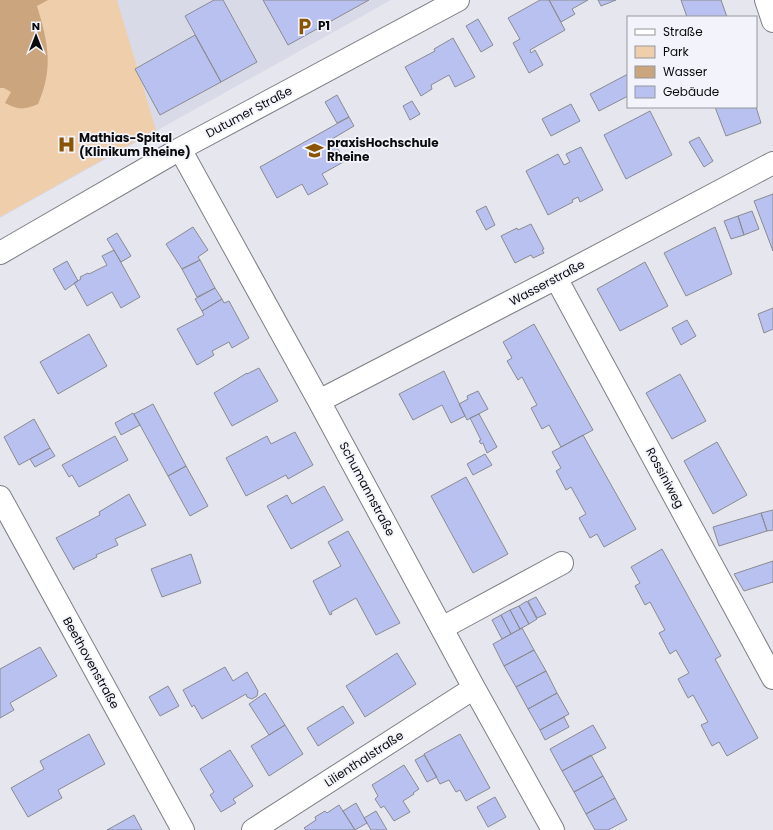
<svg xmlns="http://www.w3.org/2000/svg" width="773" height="830" viewBox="0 0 773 830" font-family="Poppins,sans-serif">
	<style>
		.built { fill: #d8dae8 }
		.green { fill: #efceab }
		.water { fill: #caa57e }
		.building { fill: #b9c1f1; stroke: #8a8b91 }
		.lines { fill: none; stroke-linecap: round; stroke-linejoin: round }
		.minor-casing { stroke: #7e7f85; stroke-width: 24 }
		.minor { stroke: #fff; stroke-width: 22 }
		.labels { text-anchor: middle; stroke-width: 3.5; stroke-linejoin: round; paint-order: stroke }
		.poi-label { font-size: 12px; font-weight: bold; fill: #0b0b0d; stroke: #f3f4fb; text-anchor: start }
		.street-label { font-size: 12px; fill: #0b0b0d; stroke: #f3f4fb }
	</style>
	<rect width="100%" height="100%" fill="#e6e7ee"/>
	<path class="built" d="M0 0H391L0 218Z"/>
	<path class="green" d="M0 0H117L156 130 0 217Z"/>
	<path class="water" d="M0 0H48L37 6C48 42 54 68 38 104 24 110 18 110 5 103L11 92 4 88H0Z"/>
	<path class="building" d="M214 0H223L257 62 221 82 185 16Z
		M263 0H369L288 45Z
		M540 0H549L565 30 530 50 531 53 535 50 543 65 529 73 513 43 520 39 508 18Z
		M549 0H588L572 9 575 14 561 22Z
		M598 0H616L601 6Z
		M681 0H721L727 17H687Z
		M478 19 493 45 481 52 466 26Z
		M195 35 221 82 160 115 135 69Z
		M453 38 475 77 455 87 449 75 431 85 432 89 421 96 405 67 435 51 434 49Z
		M628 74V96L599 111 590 94Z
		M337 95 349 117 337 123 325 102Z
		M412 101 420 114 410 120 403 106Z
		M571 104 580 121 551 136 542 119Z
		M715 107H756L761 123 726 136Z
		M650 111 672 155 626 179 604 135Z
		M349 117 354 126 332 139 345 161 322 174 328 184 308 195 302 184 277 198 260 167Z
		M699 137 713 161 704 167 689 142Z
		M581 147 603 190 580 202 578 197 572 200 573 202 548 215 526 171 558 154 564 165 570 162 566 154Z
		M773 194V251L754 201Z
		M486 206 495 225 486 230 476 211Z
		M752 211 759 229 744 235 738 216Z
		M738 216 744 235 731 239 724 221Z
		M531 224 544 249 542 250 544 253 533 258 531 255 515 263 501 236 517 228 518 230Z
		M193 227 208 250 198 257 200 260 182 269 166 244Z
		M715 227 732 274 686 296 664 253Z
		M117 233 131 256 121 262 107 239Z
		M114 250 140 297 121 308 112 292 87 306 74 283 81 279 80 277 88 273 89 274 107 265 102 256Z
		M200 260 215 288 197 297 182 269Z
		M67 261 78 281 65 290 53 269Z
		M645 262 668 306 620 331 597 289Z
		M215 288 222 299 202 311 195 299Z
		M222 299 224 303 229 301 249 338 232 348 229 342 212 351 214 355 197 365 177 329 204 315 202 311Z
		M773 308V329L764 333 758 314Z
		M687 320 696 336 681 345 672 328Z
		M534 324 593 430 561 447 549 425 542 429 531 408 537 405 522 377 518 380 507 361 512 358 503 342Z
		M89 334 107 366 58 394 40 362Z
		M259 368 278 401 232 426 214 393 247 373V374Z
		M444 371 465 416 451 423 442 405 413 420 399 394Z
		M680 374 706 421 672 439 646 393Z
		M478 391 488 409 467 420 459 404 468 399 467 396Z
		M153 404 186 466 168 476 134 414Z
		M133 413 140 425 121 435 115 423Z
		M479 414 497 447 487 453 483 443 481 444 479 441 481 440 470 418Z
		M34 419 50 448 19 465 4 437Z
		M295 432 313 465 288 479 286 475 246 496 226 458 267 436 271 444Z
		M583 435 636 529 604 547 597 534 590 538 579 518 586 514 571 487 566 490 556 471 561 468 552 452Z
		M115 436 128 460 79 487 72 475 69 477 62 465Z
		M717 442 747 495 713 514 684 461Z
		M50 448 55 456 35 467 30 459Z
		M485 454 492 465 473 475 467 464Z
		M186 466 208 506 190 516 168 476Z
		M466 477 508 554 473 573 431 496Z
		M324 486 343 520 291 549 267 506 287 495 292 504Z
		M129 494 146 525 115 539 118 545 96 555 97 557 74 568V570L56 538 100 515 99 512Z
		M773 510V530L767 531 761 513Z
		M761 513 767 531 719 546 713 527Z
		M348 531 400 623 376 635 356 598 331 612 332 614 330 615 313 581 341 566 328 542Z
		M662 549 721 656 715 659 758 738 727 756 719 742 712 746 701 725 708 722 693 695 688 698 678 679 689 673 676 650 670 654 659 633 665 630 650 602 645 605 635 586 640 583 631 567Z
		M191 554 201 583 162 597 151 569Z
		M773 561V582L744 591 734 574Z
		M536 597 546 614 537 618 528 601Z
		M527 601 537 619 529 624 519 606Z
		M519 606 529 624 520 629 510 610Z
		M510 610 520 629 511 634 501 615Z
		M501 615 511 634 502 639 492 620Z
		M522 628 534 650 504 666 493 644Z
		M40 647 57 676 10 703 14 710 0 718V669Z
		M534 650 546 671 516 687 504 666Z
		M397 653 416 684 365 717 346 686Z
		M225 667 233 681 247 672 258 691 257 696 252 699 247 697 246 694 202 719 194 705 192 707 183 690Z
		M546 671 557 693 528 709 516 687Z
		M168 686 179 706 160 716 149 697Z
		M265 693 285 725 269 735 249 704Z
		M557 693 569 714 540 730 528 709Z
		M343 706 354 723 318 746 307 728Z
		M564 717 569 727 545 740 540 730Z
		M285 725 303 754 269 776 251 746Z
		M593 725 606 748 562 771 550 749Z
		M89 734 105 764 58 790 62 798 28 817 11 788 44 769 40 761Z
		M460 734 490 788 466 801 460 790 456 792 449 780 440 784 424 754Z
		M230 750 253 786 233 799 236 803 221 812 210 795 214 792 200 769Z
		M424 755 437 777 427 782 415 760Z
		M591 755 603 776 574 792 562 771Z
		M404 765 419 789 413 793 414 794 403 801 410 812 394 821 384 806 381 808 375 799 378 796 372 785Z
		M603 776 615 798 586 814 574 792Z
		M495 797 506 817 488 827 477 807Z
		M615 798 627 820 608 830H595L586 814Z
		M356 803 367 823 355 830 343 811Z
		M339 805 355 830H306L304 828 316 820 315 817 325 811 327 813Z
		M376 811 387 830H371L364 818Z
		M134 815 142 830H107Z"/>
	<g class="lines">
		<defs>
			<path id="minor" d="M766 0 773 21
				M180 149 319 401 474 688 553 830
				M0 253 180 149 458 0
				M556 278 773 678
				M319 401 556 278 773 163
				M0 497 183 830
				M442 628 562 563
				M253 830 474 688"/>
		</defs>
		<use href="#minor" class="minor-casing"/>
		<use href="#minor" class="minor"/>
	</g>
	<defs>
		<symbol id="parking-bare" viewBox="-9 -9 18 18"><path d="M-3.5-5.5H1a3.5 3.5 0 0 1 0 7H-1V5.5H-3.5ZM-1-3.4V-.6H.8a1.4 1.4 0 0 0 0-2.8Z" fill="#8a5503" stroke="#f3f4fb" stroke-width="2.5" paint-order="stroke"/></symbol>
		<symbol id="hospital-bare" viewBox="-9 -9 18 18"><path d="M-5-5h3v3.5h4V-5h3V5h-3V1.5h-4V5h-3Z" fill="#8a5503" stroke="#f3f4fb" stroke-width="2.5" paint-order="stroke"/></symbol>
		<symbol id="university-bare" viewBox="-9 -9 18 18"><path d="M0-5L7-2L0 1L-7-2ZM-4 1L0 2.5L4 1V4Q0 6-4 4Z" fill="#8a5503" stroke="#f3f4fb" stroke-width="2.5" paint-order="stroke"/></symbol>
	</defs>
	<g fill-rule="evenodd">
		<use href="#parking-bare" x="292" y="14" width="25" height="25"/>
		<use href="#hospital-bare" x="54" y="132" width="25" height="25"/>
		<use href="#university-bare" x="302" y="138" width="25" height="25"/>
	</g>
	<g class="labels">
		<g class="poi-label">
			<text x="318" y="30">P1</text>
			<text x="79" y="142">Mathias-Spital<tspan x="79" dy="14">(Klinikum Rheine)</tspan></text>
			<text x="327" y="147">praxisHochschule<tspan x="327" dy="14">Rheine</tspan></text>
		</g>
		<g class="street-label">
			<text transform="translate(249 112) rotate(-28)" y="4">Dutumer Straße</text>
			<text transform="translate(547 283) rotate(-28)" y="4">Wasserstraße</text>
			<text transform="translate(665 478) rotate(62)" y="4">Rossiniweg</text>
			<text transform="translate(367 489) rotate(62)" y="4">Schumannstraße</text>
			<text transform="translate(91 663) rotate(61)" y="4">Beethovenstraße</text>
			<text transform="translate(364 759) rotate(-33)" y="4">Lilienthalstraße</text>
		</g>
	</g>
	<rect x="627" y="16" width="130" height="92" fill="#f3f4fb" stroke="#96979c"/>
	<rect x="635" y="29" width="20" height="6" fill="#ffffff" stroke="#96979c"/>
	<text x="663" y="36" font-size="12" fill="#0b0b0d">Straße</text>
	<rect x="635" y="46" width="20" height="12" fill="#efceab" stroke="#96979c"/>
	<text x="663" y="56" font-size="12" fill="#0b0b0d">Park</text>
	<rect x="635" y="66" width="20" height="12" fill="#caa57e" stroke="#96979c"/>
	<text x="663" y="76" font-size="12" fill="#0b0b0d">Wasser</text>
	<rect x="635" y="86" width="20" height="12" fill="#b9c1f1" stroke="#96979c"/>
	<text x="663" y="96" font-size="12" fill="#0b0b0d">Gebäude</text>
	<g transform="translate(36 36)" stroke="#f3f4fb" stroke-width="3" paint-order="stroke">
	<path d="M0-3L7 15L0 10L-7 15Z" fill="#0b0b0d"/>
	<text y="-6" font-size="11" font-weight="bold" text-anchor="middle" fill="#0b0b0d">N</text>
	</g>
</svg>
